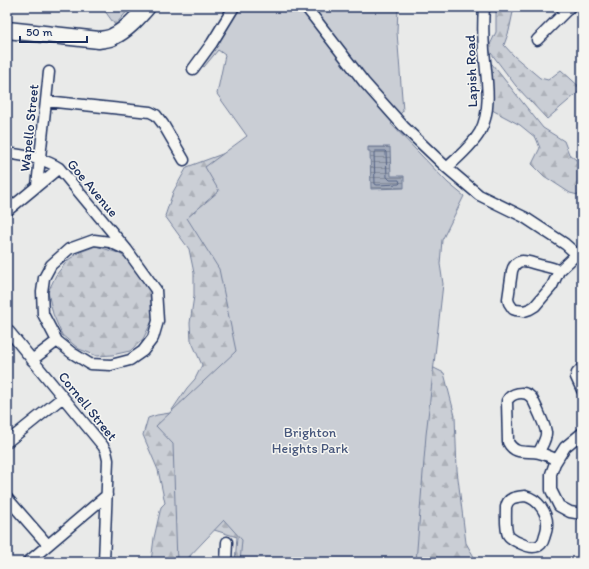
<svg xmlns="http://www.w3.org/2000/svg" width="589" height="569" viewBox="0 0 589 569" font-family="Itim,sans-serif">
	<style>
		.forest { fill: url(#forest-firs); stroke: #727e9a }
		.park { fill: #caced5; stroke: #727e9a }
		.water { fill: url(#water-rules); stroke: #6c7995 }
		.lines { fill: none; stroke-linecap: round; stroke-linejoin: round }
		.shore { stroke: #516083; stroke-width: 1 }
		.street-casing { stroke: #1b2f5e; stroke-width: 13 }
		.primary-casing { stroke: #1b2f5e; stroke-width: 19 }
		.street { stroke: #f6f6f2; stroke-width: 10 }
		.primary { stroke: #f6f6f2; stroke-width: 16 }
		.labels { text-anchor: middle; stroke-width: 3; stroke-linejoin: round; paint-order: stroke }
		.street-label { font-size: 14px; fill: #1b2f5e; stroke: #f6f6f2 }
		.park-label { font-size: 14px; fill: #47577c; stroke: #f6f6f2 }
	</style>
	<defs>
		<pattern id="forest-firs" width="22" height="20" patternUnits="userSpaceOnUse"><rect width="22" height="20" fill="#caced5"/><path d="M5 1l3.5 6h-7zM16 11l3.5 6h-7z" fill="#adb1b9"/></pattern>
		<pattern id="water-rules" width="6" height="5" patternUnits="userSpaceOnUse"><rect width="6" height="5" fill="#a2aaba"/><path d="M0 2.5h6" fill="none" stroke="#838b9a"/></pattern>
	</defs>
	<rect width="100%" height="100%" fill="#e9eae9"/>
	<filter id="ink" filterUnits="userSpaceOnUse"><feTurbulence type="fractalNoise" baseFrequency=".025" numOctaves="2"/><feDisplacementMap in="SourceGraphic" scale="8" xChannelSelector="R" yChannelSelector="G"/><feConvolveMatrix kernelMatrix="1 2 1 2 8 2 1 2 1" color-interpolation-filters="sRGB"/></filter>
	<g filter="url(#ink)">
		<path class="forest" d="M102 7H131L115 25Z
			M496 7H517L513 12 509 31 504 45 514 56 540 78 548 80 561 70 582 89 547 119 516 86 488 49 496 32Z
			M488 59 543 128 564 141 569 154 582 165V196L570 193 544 176 532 164 540 148 536 138 520 125 492 110Z
			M225 153 274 562H235L237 537 211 529 191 552 190 562H151L154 538 161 507 165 503 158 470 143 435 148 418 157 415 170 413 187 388 195 379 202 365 191 340 190 323 194 296V273L189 249 165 216 173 192 187 167Z
			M96 246 118 253 130 260 151 292 153 319 143 339 130 351 112 355 97 356 79 349 62 335 53 314 48 292 56 275 68 260 80 252Z
			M420 361 444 373 455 416 457 470 466 543 477 562H318Z"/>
		<path class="park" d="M231 7H398L397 32 403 111 391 124 448 183 464 196 442 240 440 264 443 284 426 435 416 562H240L242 540 224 520 184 562H177L173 444 156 426 236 351 219 269 187 218 219 191 205 167 247 136 217 94 225 55 218 50 204 67 193 59 209 41Z"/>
		<path class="water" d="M368 147H390L391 176H404V188L371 189 370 151H368Z"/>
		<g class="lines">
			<path class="shore" d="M376 151H385L386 152 387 177 390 180H399L400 183 399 184 377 185 375 184 374 153Z"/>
			<defs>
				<path id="street" d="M306 7 364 82 404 127 447 168 479 195 524 217 565 244 582 259
					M537 40 570 7
					M193 69 212 43 234 7
					M46 101 150 112 156 115 163 124 184 160
					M7 153C25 156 44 158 59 168L127 250 156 290 158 321 153 338 143 351 130 360 111 365 90 364 72 353 57 341 43 314 42 292 44 278 51 265 69 249 94 240 110 242 127 250
					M447 168C458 157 472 146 480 132 493 107 486 77 484 50 483 36 483 21 484 7
					M37 186 49 72
					M7 211 59 168
					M559 271 555 269C549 267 543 266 536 264 526 261 516 257 512 271L508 299 509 303 513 309 516 310 524 311 530 309 535 306 552 286 559 271 577 254
					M7 329 103 446 106 451 108 460 104 562
					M32 360 57 341
					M582 368 577 373 576 377 582 390
					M582 433 565 447 555 463 551 474V490L559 506 570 512 582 514
					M7 442 63 397
					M539 452C541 447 547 438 546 432 546 428 534 401 531 397 524 390 511 393 507 401L508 442C515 456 528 450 539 453 545 454 551 457 557 460
					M525 496C538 499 548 513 547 526 547 529 546 532 545 535 544 538 544 541 541 544 539 546 536 547 533 547 527 547 511 540 508 535 505 529 506 514 506 507 508 497 516 497 525 496Z
					M7 498 48 545
					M28 562 107 495
					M226 562 227 542"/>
				<path id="primary" d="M7 30 99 40C104 39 110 39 114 36 127 30 138 17 147 7"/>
			</defs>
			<use href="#street" class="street-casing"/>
			<use href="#primary" class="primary-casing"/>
			<use href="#street" class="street"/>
			<use href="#primary" class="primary"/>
		</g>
	</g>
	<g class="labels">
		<g class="street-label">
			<text transform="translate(471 71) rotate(-92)" y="5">Lapish Road</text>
			<text transform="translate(29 128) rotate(-84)" y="5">Wapello Street</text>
			<text transform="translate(93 188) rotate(50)" y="5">Goe Avenue</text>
			<text transform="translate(88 406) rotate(51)" y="5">Cornell Street</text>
		</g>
		<g class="park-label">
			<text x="310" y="437">Brighton<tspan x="310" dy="16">Heights Park</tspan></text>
		</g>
	</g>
	<rect width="589" height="569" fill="none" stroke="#f6f6f2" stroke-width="24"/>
	<rect x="12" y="12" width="565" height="545" fill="none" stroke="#1b2f5e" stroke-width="1.5" filter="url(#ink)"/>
	<path d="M20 36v6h67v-6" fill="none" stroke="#1b2f5e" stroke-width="2"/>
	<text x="26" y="36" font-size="12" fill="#1b2f5e" stroke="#f6f6f2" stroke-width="3" paint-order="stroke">50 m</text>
</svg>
